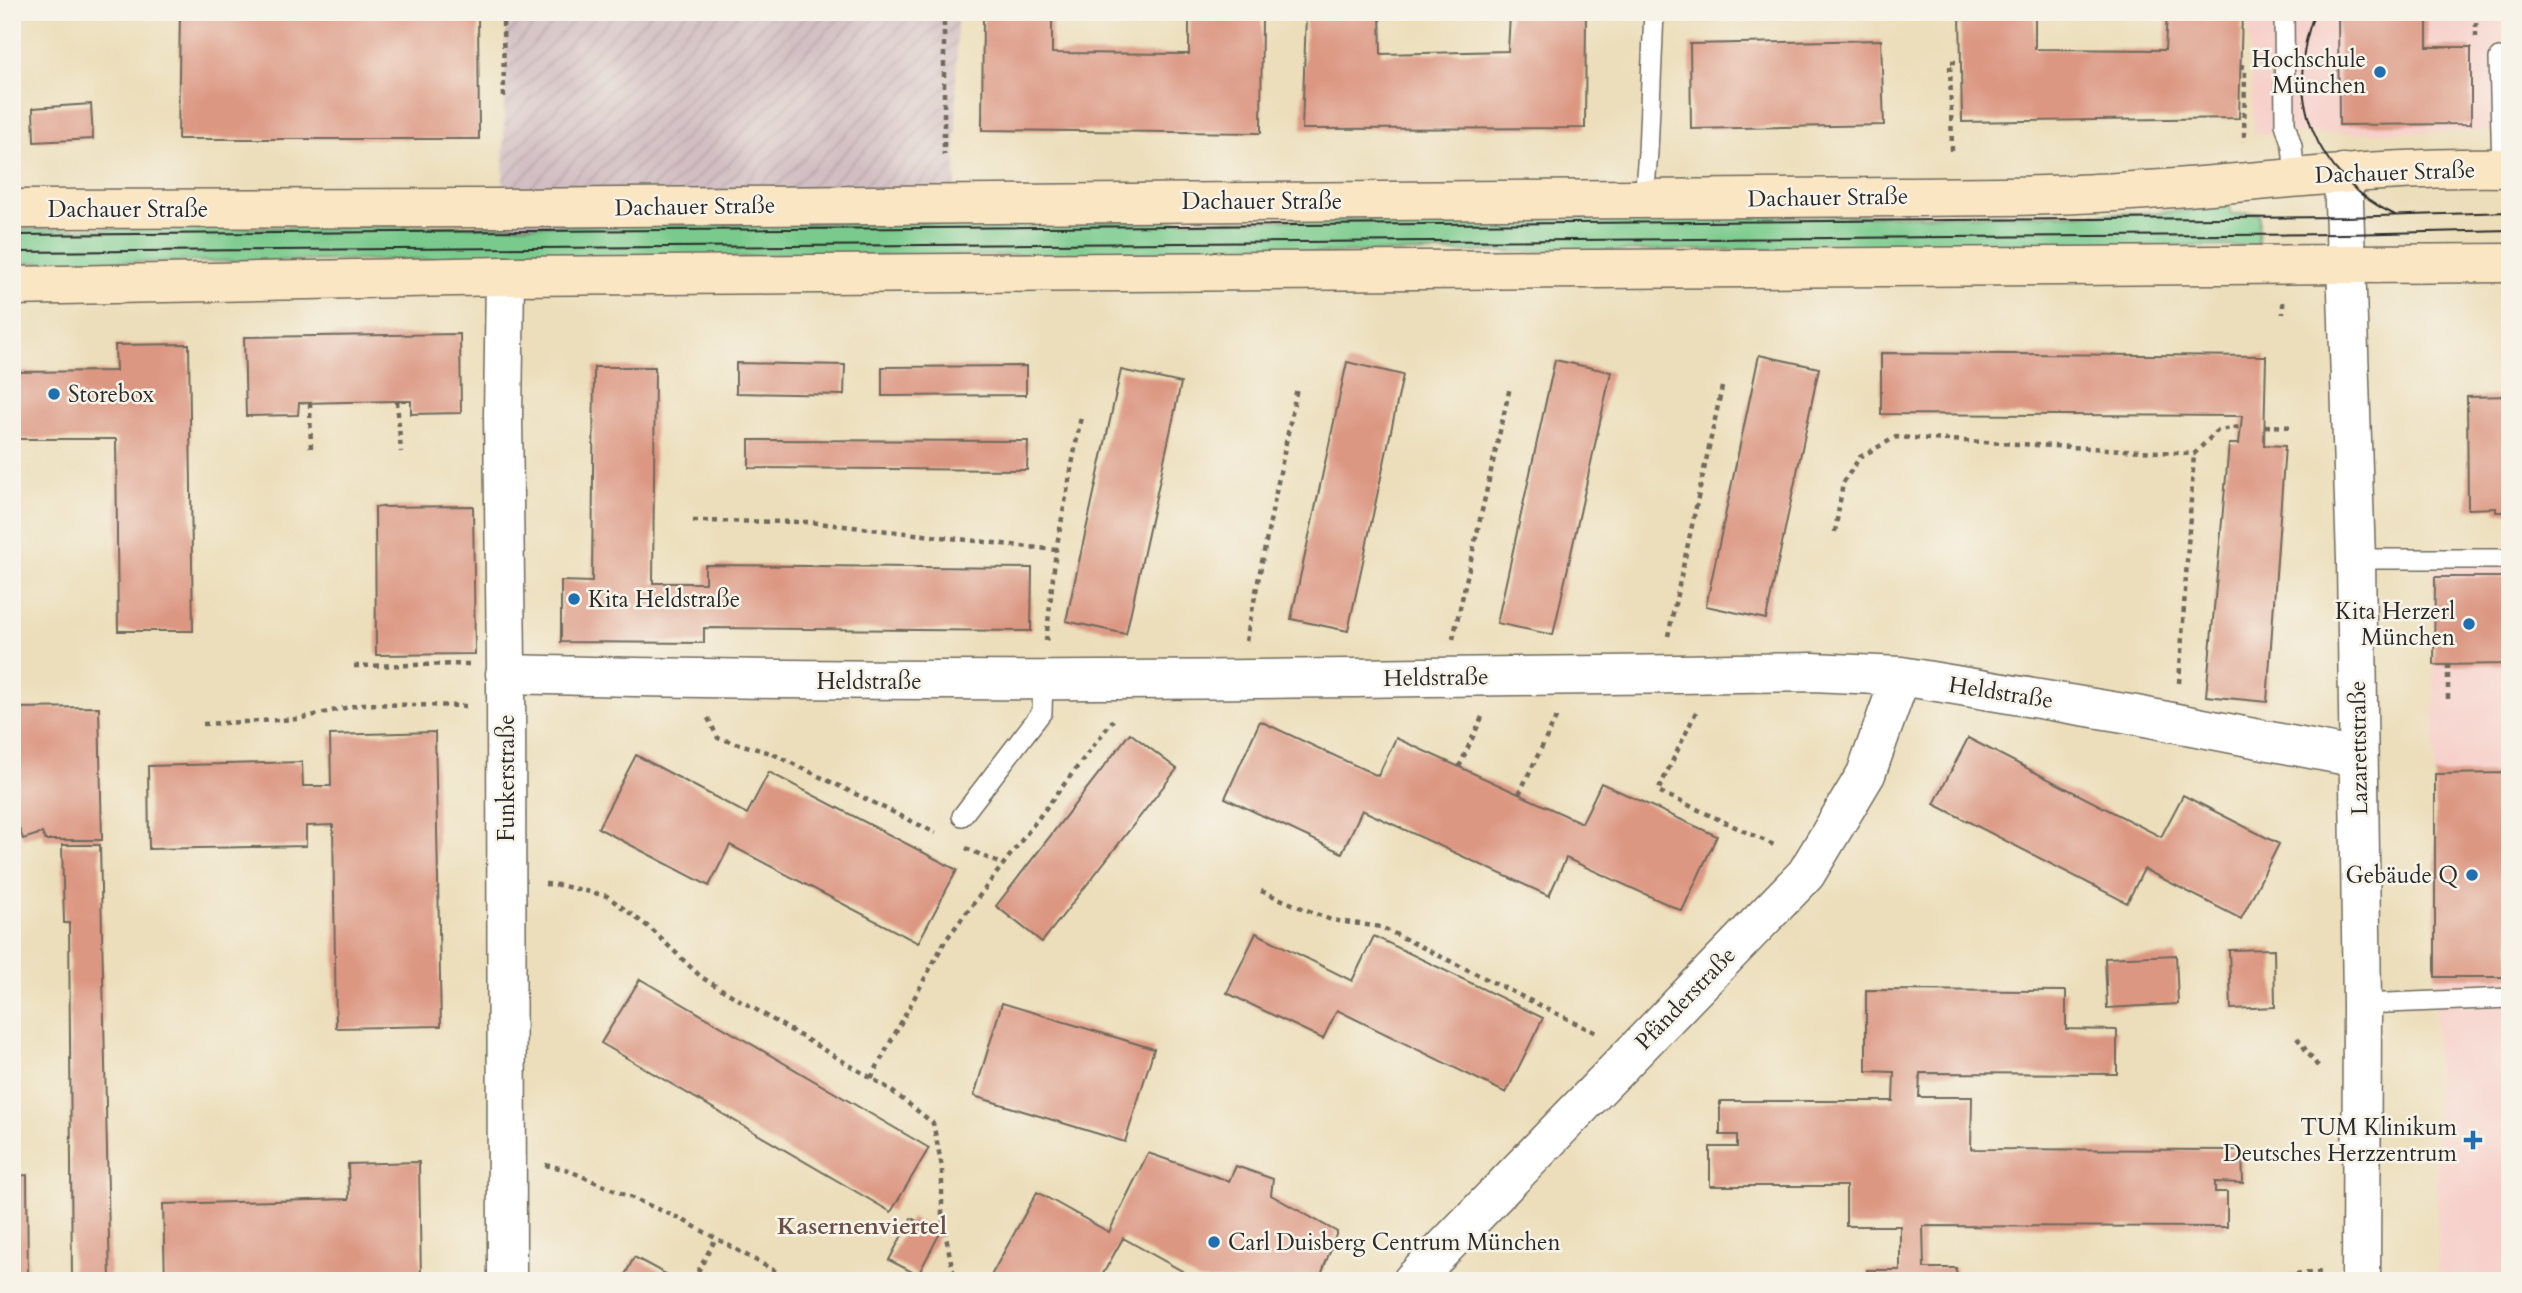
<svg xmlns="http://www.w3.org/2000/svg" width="2522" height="1293" viewBox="0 0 2522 1293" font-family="Cardo,serif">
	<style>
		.built { fill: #f7d0cb }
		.industrial { fill: url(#industrial-furrows) }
		.grass { fill: #79ca8c; stroke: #527a5c; stroke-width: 2 }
		.building { fill: #dc9782 }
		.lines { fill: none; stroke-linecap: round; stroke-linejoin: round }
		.lane-casing { stroke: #6f6a5d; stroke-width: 22 }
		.street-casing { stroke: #6f6a5d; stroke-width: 41 }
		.secondary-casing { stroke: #6f6a5d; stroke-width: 41 }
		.path { stroke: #6f6a5d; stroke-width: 4.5; stroke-dasharray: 5 5; stroke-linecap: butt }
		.lane { stroke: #fff; stroke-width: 19 }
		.street { stroke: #fff; stroke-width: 38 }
		.secondary { stroke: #fbe6c4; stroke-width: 38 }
		.tram { stroke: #2b2b2b; stroke-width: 2 }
		.poi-dot { fill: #1f6fb2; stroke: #f7f3e8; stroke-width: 2.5 }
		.labels { text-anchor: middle; stroke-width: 5; stroke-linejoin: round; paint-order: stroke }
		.poi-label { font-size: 23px; fill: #2b2b2b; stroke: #f7f3e8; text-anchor: end }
		.street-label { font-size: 23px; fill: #2b2b2b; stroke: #f7f3e8 }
		.neighbourhood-label { font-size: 24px; font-weight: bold; fill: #695149; stroke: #f7f3e8 }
	</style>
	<defs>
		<pattern id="industrial-furrows" width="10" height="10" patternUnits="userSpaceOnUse" patternTransform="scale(1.75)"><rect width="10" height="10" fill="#d2bec2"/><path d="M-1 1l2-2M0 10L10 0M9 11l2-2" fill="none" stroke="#b4a3a7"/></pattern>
	</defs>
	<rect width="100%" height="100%" fill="#f7f3e8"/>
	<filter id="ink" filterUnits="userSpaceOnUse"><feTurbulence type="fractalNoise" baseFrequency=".0143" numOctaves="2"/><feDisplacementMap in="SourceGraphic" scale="14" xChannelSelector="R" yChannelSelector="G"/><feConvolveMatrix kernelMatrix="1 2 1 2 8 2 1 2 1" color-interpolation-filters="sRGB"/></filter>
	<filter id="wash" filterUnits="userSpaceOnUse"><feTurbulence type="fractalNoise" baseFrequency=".00686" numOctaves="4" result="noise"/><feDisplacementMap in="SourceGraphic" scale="28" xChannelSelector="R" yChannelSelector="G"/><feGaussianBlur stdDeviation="1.57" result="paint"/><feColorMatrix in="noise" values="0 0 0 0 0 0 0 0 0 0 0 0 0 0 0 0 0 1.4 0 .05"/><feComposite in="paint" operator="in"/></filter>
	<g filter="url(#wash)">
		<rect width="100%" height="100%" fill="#ecdeba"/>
		<path class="built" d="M2248 12H2510V131L2254 134Z
			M2433 567H2510V1281H2438Z"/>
		<path class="industrial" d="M506 12H957L955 245 502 247Z"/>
		<path class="grass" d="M2230 205 2231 214 2259 213 2258 246 12 263V229L2091 214 2188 211Z"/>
		<g id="blocks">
			<path class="building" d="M180 12H478L479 139H178Z
				M1372 12H1380L1381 54 1508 51 1510 15 1586 12 1585 128 1302 129 1306 15Z
				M1960 12H2035V49L2165 50 2167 12H2242L2239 118 1962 122Z
				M2338 12H2427V47H2471V124L2339 125Z
				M983 13H1052V53L1189 54V14L1262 15 1261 133 982 130Z
				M1881 40 1884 125 1691 129 1690 44Z
				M91 104 93 139 34 142 33 108Z
				M460 334 461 413 411 414V401H397L299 403 298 415 246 416 244 337Z
				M189 344 193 631H118L116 439H12V372L116 371 115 345Z
				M1881 353 2266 356 2264 445 2285 446 2267 702 2206 696 2229 444H2239L2242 416 1881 414Z
				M1759 355 1819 368 1766 619 1706 606Z
				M1555 360 1611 372 1553 635 1497 623Z
				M1347 362 1403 375 1348 631 1291 619Z
				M736 363 845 365 844 395 736 393Z
				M1026 366V395L882 396V367Z
				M594 367H655L653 583H705V565L1032 568 1031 631 704 628V643L561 642V581L592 582Z
				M1121 370 1181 383 1126 634 1066 621Z
				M2510 396V512H2496V508L2468 509 2467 397Z
				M749 440 1028 441 1027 470 749 468Z
				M473 506 475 654 376 655 375 507Z
				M2435 577H2510V664L2434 665Z
				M99 707 102 840H45L42 833 23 839 12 808V708Z
				M1260 721 1378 776 1396 738 1582 823 1601 783 1717 836 1682 911 1566 858 1549 896 1362 810 1342 853 1225 798Z
				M435 732 441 1026 336 1028 333 825 306 826V846L149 849 148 766 302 762 303 786H331L330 735Z
				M1130 733 1177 769 1042 942 996 906Z
				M1968 738 2161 837 2183 795 2279 844 2241 919 2144 869 2127 903 1934 804Z
				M636 755 747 814 769 772 957 870 918 943 730 845 709 886 598 828Z
				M2510 773V977H2435V774Z
				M62 845H100L110 1281H72L69 923H64Z
				M1256 933 1352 981 1374 936 1543 1018 1506 1093 1337 1010 1323 1039 1227 993Z
				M2274 949 2275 1007 2231 1009 2229 950Z
				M2176 955 2178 1004 2107 1008 2105 958Z
				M640 979 929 1148 891 1212 601 1043Z
				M1866 990 2066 991V1029L2117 1030V1074L1920 1073 1919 1097H1972L1971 1149 2242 1150 2243 1183 2215 1182V1192H2227V1227L1923 1226 1924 1268H1956L1957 1281H1867V1270H1900V1226H1846V1186H1710V1147H1737V1135H1720V1101H1893L1894 1072 1866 1071Z
				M1002 1003 1154 1049 1125 1142 974 1096Z
				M12 1038H16V1176L27 1175 28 1281H12Z
				M1148 1153 1229 1181 1236 1166 1273 1179 1271 1195 1337 1232 1319 1281H1200L1123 1238 1099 1281H988L1037 1192 1109 1232Z
				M419 1162 421 1281H165L163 1204 349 1199 348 1164Z
				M911 1218 940 1233 918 1275 889 1260Z
				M634 1257 679 1281H622Z"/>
		</g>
	</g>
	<g filter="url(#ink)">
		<use href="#blocks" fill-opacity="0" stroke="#6f6a5d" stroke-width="2"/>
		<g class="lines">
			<defs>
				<path id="lane" d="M2284 12 2285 124 2292 146 2295 176
					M2499 58 2502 168
					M1644 199 1648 152 1654 12
					M2356 559H2510
					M962 816 1042 712 1043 681
					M2362 1004 2510 998"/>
				<path id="street" d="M2343 173 2356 559 2362 1004 2361 1281
					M505 276 503 416 506 664 507 1281
					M505 674C941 686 1377 678 1812 672L1901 676 2130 714 2358 758
					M1412 1281 1806 874 1866 774 1901 676"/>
				<path id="secondary" d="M12 209 501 208 1899 197C1965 196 2031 197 2096 193 2234 187 2371 165 2510 168
					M12 286 505 276 2510 263"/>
			</defs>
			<use href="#lane" class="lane-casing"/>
			<use href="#street" class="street-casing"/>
			<use href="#secondary" class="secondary-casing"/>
			<path class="path" d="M503 12 504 102
				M944 12V155
				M2476 12V39
				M2240 66 2245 67 2244 142
				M1952 151 1950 62H1960
				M2283 302V314
				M397 401 401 452
				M310 403 311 453
				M2265 426 2295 427
				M693 521 809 522 1056 550
				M1835 532 1843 483 1860 457 1896 437 2194 454 2218 430 2241 427
				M1668 636 1722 387
				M1453 639 1510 387
				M1046 641 1056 550 1081 417
				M1246 641 1297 388
				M2448 664V704
				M354 666 469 664
				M2179 683 2194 454
				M1696 712 1658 791 1776 846
				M708 718 718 738 771 753 936 833
				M203 724 298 719 362 704 466 706
				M1459 767 1482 717
				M1519 794 1557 716
				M966 848 1003 865
				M545 884 559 885 607 896 651 929 701 977 888 1088 933 1123 942 1167V1217L955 1281
				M1261 891 1331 920 1381 927 1596 1033
				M2297 1038 2320 1069
				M871 1078 945 941 1113 720
				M545 1165 565 1169 681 1219 793 1281
				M693 1281 716 1238
				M2257 1281 2274 1275 2321 1272"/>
			<use href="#lane" class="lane"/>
			<use href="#street" class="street"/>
			<use href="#secondary" class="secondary"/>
			<path class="tram" d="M2315 12C2282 94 2315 177 2395 215
				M12 235 2345 217 2510 212
				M12 252 2345 234 2510 230"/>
		</g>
	</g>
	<g class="poi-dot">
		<circle cx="2380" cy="72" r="7"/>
		<circle cx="54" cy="394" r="7"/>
		<circle cx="574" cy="599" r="7"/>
		<circle cx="2469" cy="624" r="7"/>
		<circle cx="2472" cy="875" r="7"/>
		<path d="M2469.5 1129.5h7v7h7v7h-7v7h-7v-7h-7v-7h7z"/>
		<circle cx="1214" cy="1242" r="7"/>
	</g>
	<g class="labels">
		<g class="poi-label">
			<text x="2366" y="67">Hochschule<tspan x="2366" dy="26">München</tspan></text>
			<text x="68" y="402" text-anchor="start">Storebox</text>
			<text x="588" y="607" text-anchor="start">Kita Heldstraße</text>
			<text x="2455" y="619">Kita Herzerl<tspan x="2455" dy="26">München</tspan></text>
			<text x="2458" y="883">Gebäude Q</text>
			<text x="2457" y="1135">TUM Klinikum<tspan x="2457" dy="26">Deutsches Herzzentrum</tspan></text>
			<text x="1228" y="1250" text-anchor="start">Carl Duisberg Centrum München</text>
		</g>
		<g class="street-label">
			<text transform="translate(2395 172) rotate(-2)" y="8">Dachauer Straße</text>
			<text transform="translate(1828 197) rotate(-1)" y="8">Dachauer Straße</text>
			<text x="1262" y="209">Dachauer Straße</text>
			<text transform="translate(695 206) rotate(-1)" y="8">Dachauer Straße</text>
			<text x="128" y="217">Dachauer Straße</text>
			<text transform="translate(1436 677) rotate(-1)" y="8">Heldstraße</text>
			<text x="869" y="689">Heldstraße</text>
			<text transform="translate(2001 692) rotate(9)" y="8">Heldstraße</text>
			<text transform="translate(2358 748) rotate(-91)" y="8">Lazarettstraße</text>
			<text transform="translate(506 778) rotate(-90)" y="8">Funkerstraße</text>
			<text transform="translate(1685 998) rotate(-46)" y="8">Pfänderstraße</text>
		</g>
		<g class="neighbourhood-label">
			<text x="862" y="1234">Kasernenviertel</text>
		</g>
	</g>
	<rect width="2522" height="1293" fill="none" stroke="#f7f3e8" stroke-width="42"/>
</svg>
